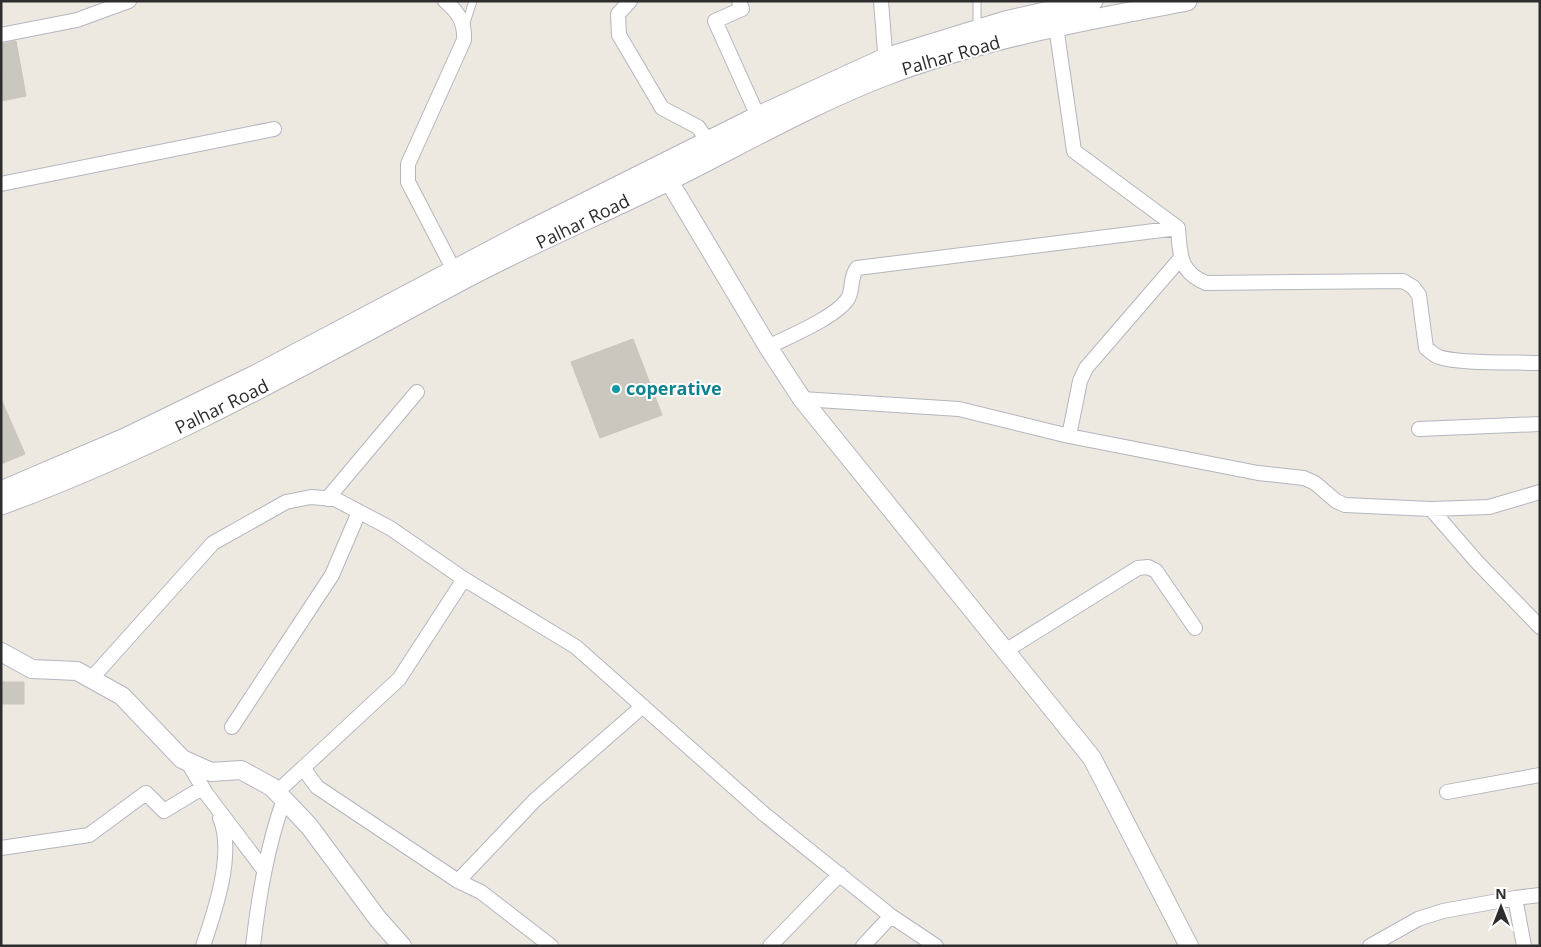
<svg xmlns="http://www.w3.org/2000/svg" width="1541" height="947" viewBox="0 0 1541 947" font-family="'Open Sans',sans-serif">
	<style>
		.building { fill: #cac7be; stroke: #c9c5b9 }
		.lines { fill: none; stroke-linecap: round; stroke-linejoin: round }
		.service-casing { stroke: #b3b5c0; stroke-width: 9 }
		.minor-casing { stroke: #b3b5c0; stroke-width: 16 }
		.tertiary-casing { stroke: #b3b5c0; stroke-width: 20 }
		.secondary-casing { stroke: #b3b5c0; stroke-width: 21 }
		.service { stroke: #fff; stroke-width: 7 }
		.minor { stroke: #fff; stroke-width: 14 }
		.tertiary { stroke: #fff; stroke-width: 18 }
		.secondary { stroke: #fff; stroke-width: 19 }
		.culture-dot { fill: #0f9aa8; stroke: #fff; stroke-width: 2 }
		.labels { text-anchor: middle; stroke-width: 4; stroke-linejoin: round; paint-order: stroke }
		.street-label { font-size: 18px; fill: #2d2d2d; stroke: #fff }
		.culture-label { font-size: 18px; font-weight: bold; fill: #0d838f; stroke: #fff; text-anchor: start }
	</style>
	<rect width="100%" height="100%" fill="#eee9e0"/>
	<path class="building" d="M16 41 26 96 1 101V74H3L1 44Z
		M633 339 662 415 600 438 571 362Z
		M1 399 25 454 1 464Z
		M1 682H24V704H1Z"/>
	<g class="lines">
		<defs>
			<path id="service" d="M465 26 473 1
				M977 29V1"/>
			<path id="minor" d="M445 1C458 12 465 22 464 40L408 164V182L458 278
				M630 1 618 14 619 35 662 108 698 127 708 141
				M739 1 742 9 715 21 761 123
				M881 1 886 65
				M1056 26 1074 151 1178 228C1180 254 1179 272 1206 283L1403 281 1413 287 1419 295 1426 348C1430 351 1434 355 1439 357 1459 364 1515 362 1540 363
				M1 35 77 20 129 1
				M1 184 274 129
				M768 347C788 337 834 318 847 300 854 291 849 278 857 268L1178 228
				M802 399 959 409 1069 436 1258 473 1304 478 1315 483 1336 501 1345 505 1431 509 1489 507 1540 492
				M1419 429 1540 424
				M1069 436 1080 381 1086 368 1180 259
				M327 499 417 392
				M1431 509 1477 562 1540 627
				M1005 651 1138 568 1148 567 1156 571 1195 628
				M91 679 213 543 286 502 311 497 335 499 390 528 464 579 576 647 764 814 891 916 936 946
				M232 727 332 575 359 512
				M187 761 207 795
				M303 768 399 679 464 579
				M277 792 303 768 317 787 458 881 481 892 551 946
				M1447 792 1540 775
				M1 848 89 835 146 793 164 811 202 788 264 870
				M458 881 535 800 643 706
				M203 946C215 911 235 853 220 818
				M253 946C259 895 267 847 284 799
				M770 946 840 874
				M863 946 891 916
				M1370 946 1418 919 1443 911 1515 898
				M1524 946 1515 898 1540 895"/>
			<path id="tertiary" d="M669 181 768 347 802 399 1092 758 1189 946
				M1 652 32 669 77 671 122 696 182 759 211 772 241 770 272 787 309 826 378 919 402 946"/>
			<path id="secondary" d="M1 491 125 438 255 375 520 235 758 116 885 58 1005 21 1093 1
				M1 505C161 447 308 363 457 283 525 246 598 216 668 181 741 145 813 103 890 74 986 38 1087 20 1187 1"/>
		</defs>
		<use href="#service" class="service-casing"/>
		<use href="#minor" class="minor-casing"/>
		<use href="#tertiary" class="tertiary-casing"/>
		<use href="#secondary" class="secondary-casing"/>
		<use href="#service" class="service"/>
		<use href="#minor" class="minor"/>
		<use href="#tertiary" class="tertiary"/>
		<use href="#secondary" class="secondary"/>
	</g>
	<circle class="culture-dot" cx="616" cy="389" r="5"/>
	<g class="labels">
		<g class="street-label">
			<text transform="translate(951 56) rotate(-16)" y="6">Palhar Road</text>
			<text transform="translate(583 222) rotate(-26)" y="6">Palhar Road</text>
			<text transform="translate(222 407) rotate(-26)" y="6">Palhar Road</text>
		</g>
		<g class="culture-label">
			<text x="626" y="395">coperative</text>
		</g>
	</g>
	<rect width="1541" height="947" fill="none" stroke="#2d2d2d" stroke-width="5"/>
	<g transform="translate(1501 907)" stroke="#ffffff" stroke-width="4" paint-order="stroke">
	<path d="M0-4L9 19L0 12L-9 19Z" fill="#2d2d2d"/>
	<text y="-8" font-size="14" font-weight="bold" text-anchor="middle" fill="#2d2d2d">N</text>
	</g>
</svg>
